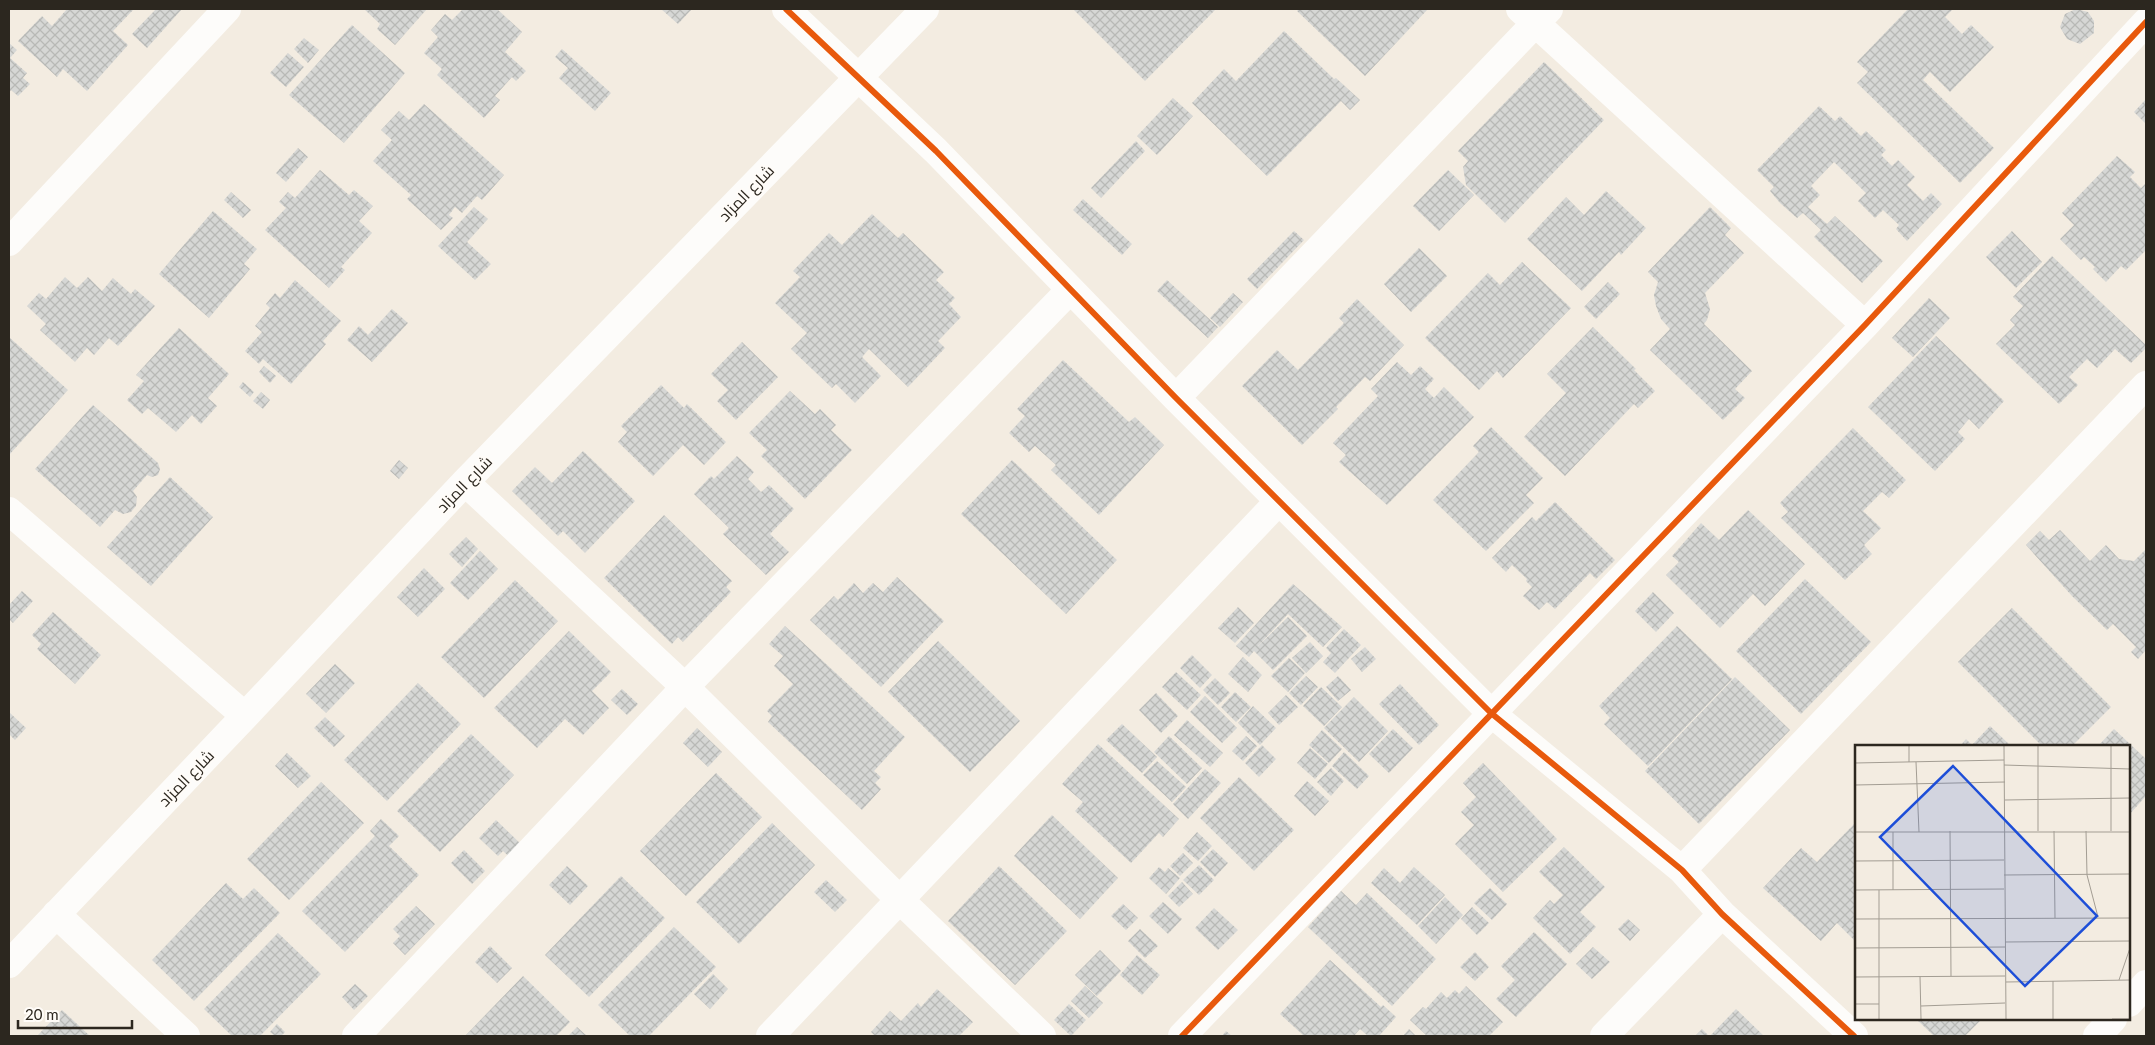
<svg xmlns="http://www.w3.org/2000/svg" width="2155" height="1045" viewBox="0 0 2155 1045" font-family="Lato,Cairo,sans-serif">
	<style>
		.building { fill: url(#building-cross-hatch) }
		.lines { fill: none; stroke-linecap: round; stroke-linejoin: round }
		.minor { stroke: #fdfcfa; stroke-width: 28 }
		.cycleway-casing { stroke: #fffcf8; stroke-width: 9 }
		.cycleway { stroke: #e8590c; stroke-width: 6 }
		.labels { text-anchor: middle; stroke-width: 4; stroke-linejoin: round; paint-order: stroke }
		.street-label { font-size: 16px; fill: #2c271f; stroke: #fffcf8 }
		.inset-road { fill: none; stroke: #a39d93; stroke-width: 1 }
		.view { fill: #1d4ed8; fill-opacity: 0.15; stroke: #1d4ed8; stroke-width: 2.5 }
		.inset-edge { fill: none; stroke: #2c271f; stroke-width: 2.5 }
	</style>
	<defs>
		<pattern id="building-cross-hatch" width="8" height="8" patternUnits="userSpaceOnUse" patternTransform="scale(1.25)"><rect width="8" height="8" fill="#d6d7d5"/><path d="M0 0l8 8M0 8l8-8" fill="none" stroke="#b8b9b6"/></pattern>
	</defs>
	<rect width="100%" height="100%" fill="#f3ece1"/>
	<path class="building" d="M67 9H131L133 10 113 31 128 45 87 91 63 69 57 77 18 41 42 16 52 26Z
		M156 9H182L147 48 132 34Z
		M364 9H427L395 45 377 29 380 24Z
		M463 9H497L522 32 505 52 526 71 516 81 512 77 495 96 500 100 484 118 437 75 442 69 424 53 438 37 431 30 445 14 452 20Z
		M661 9H692L678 24Z
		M1073 9H1216L1145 81Z
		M1299 9H1428L1365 76 1297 11Z
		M1908 9H1953L1945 17 1962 34 1971 25 1994 47 1950 92 1930 72 1923 80 1994 148 1960 183 1857 83 1868 72 1857 62Z
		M2076 9 2088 12 2094 21V33L2080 44 2067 39 2060 27 2065 14Z
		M352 25 405 73 344 143 289 95Z
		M1284 31 1334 79 1336 78 1360 100 1350 110 1341 101 1267 176 1192 103 1224 69 1236 81Z
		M304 38 319 50 308 63 294 49Z
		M9 43 17 50 10 58 27 73 23 78 30 84 18 96 11 90 9 93Z
		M562 49 611 93 595 111 559 78 568 68 555 57Z
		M288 53 304 67 286 87 270 73Z
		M1544 62 1604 120 1505 223 1466 185 1463 167 1468 161 1458 151Z
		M1173 98 1193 116 1157 155 1137 136Z
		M2146 99V124L2134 112Z
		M424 104 504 175 482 200 477 196 462 213 455 207 449 215 453 218 441 230 407 199 411 195 373 161 392 140 381 130 399 111 409 120Z
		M1819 106 1835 121 1840 116 1861 136 1866 131 1886 150 1881 155 1892 166 1898 160 1915 177 1907 185 1923 201 1931 193 1942 204 1907 241 1896 229 1899 225 1883 210 1875 218 1858 201 1866 193 1834 162 1811 186 1820 195 1808 207 1827 224 1835 216 1883 261 1862 283 1814 237 1821 230 1803 213 1797 218 1780 203 1770 191 1774 187 1757 170Z
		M1136 141 1145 151 1101 198 1091 188Z
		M298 148 308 157 286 182 276 173Z
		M2117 156 2135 172 2130 177 2141 188 2146 183V250L2126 270 2121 266 2106 282 2093 269 2095 267 2084 257 2081 260 2060 239 2074 225 2062 213Z
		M320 170 349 195 354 190 373 206 359 221 372 233 341 267 345 270 329 288 265 230 286 208 279 202 288 192 295 198Z
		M1448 170 1474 195 1439 231 1413 206Z
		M1606 191 1646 228 1621 255 1619 252 1582 291 1527 239 1566 197 1584 215Z
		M231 192 251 210 243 218 224 200Z
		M1083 199 1132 244 1122 255 1073 210Z
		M474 207 488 219 467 242 491 264 475 280 438 246Z
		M1710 207 1731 228 1725 235 1744 253 1705 293 1710 309 1707 320 1704 324 1752 371 1735 389 1745 398 1723 420 1650 350 1670 329 1661 319 1656 306 1654 295 1658 282 1648 272Z
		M213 211 257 249 244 264 250 269 209 318 159 274Z
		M872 214 898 238 903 233 944 272 936 280 955 298 949 304 961 317 938 341 945 348 908 387 869 349 862 357 881 376 855 403 836 384 832 388 791 349 807 333 775 303 800 277 793 271 829 233 842 245Z
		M1294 231 1304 240 1257 289 1247 279Z
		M2012 231 2042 262 2016 288 1986 257Z
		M1419 248 1447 276 1411 312 1384 284Z
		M2052 256 2146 345V348L2131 363 2115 349 2097 368 2087 359 2069 377 2078 385 2059 404 1996 344 2015 325 2010 320 2023 306 2013 297Z
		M1522 262 1571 308 1503 378 1497 371 1479 390 1425 338 1488 273 1500 285Z
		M65 277 77 288 88 277 102 291 113 278 131 294 135 289 155 306 118 346 109 338 94 355 87 348 75 362 40 330 46 324 27 306 39 293 46 299Z
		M295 280 341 321 323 341 326 344 291 384 263 359 259 364 245 351 262 332 255 326 270 308 266 304 275 293 280 298Z
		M1167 280 1218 327 1208 338 1157 291Z
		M1608 282 1620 294 1596 319 1584 307Z
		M1233 293 1243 302 1220 327 1210 318Z
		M1929 298 1950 318 1913 357 1892 338Z
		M1357 299 1404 345 1370 381 1365 377 1336 407 1338 409 1302 445 1242 386 1277 350 1298 370 1344 323 1339 318Z
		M392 309 408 323 372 362 347 340 359 326 368 335Z
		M1593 327 1636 369 1634 370 1655 391 1638 408 1634 404 1565 476 1524 437 1566 393 1547 374Z
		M179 328 229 374 208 398 217 406 201 424 192 415 176 432 148 408 142 414 127 400 144 381 136 375Z
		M1936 336 2004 401 1979 429 1969 419 1958 432 1965 439 1935 471 1868 407Z
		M9 337 68 390 9 455Z
		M742 342 778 377 736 420 717 401 728 390 711 374Z
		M1063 360 1129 422 1135 417 1164 445 1099 515 1051 470 1056 465 1035 446 1029 452 1009 433 1025 416 1017 409Z
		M1397 362 1411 375 1420 366 1434 379 1425 389 1434 398 1444 387 1474 417 1387 505 1339 462 1346 455 1333 443 1378 396 1371 389Z
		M264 366 276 376 270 383 259 372Z
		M243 382 254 392 250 397 239 387Z
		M661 385 684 408 687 404 726 442 704 465 683 445 653 476 618 442 627 432 621 426Z
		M790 391 815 414 820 409 836 425 831 430 852 450 805 499 761 456 767 450 749 433Z
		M261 392 270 400 263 409 253 401Z
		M93 405 158 463 160 469 158 475 152 477 147 475 133 491 137 497 136 506 131 512 123 514 115 510 100 527 35 469Z
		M1491 427 1543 478 1526 495 1534 503 1486 551 1433 500 1479 452 1473 446Z
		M1853 428 1906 480 1889 498 1882 492 1863 511 1881 528 1864 545 1872 554 1845 580 1781 518 1788 512 1780 503Z
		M583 451 635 501 585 553 563 531 558 536 512 491 535 467 552 483Z
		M737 456 754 472 748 479 761 492 769 485 794 509 770 534 789 552 766 575 723 534 729 528 694 494 711 476 714 479Z
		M399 460 408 468 399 479 390 471Z
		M1012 460 1117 560 1066 614 961 514Z
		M170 477 213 517 151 586 107 547Z
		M1555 502 1615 560 1596 579 1590 573 1555 609 1547 602 1539 610 1523 596 1532 587 1526 581 1527 579 1512 565 1506 572 1492 558 1532 517 1536 521Z
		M1748 510 1805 564 1765 606 1753 594 1720 628 1666 575 1679 562 1672 556 1701 523 1719 540Z
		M664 515 732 581 726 587 731 592 683 642 678 637 672 644 604 578Z
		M2060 530 2090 561 2106 545 2119 559 2134 561 2146 549V650L2138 659 2131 652 2136 647 2113 624 2107 630 2072 596 2026 545 2040 531 2049 540Z
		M466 537 478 549 462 567 449 554Z
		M480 551 498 569 468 600 450 583Z
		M424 568 445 589 418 617 397 597Z
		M897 577 944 621 881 687 810 620 834 596 838 600 854 583 863 593 873 583 883 592Z
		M1805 579 1871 642 1801 714 1736 651Z
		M515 580 558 621 484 698 441 657Z
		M1293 584 1342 627 1323 647 1288 614 1258 646 1288 617 1307 636 1273 670 1254 651 1249 657 1236 646Z
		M22 591 33 601 13 623 9 619V605Z
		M1653 592 1674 613 1656 632 1635 611Z
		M1238 607 1254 623 1235 643 1218 628Z
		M2012 608 2111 707 2072 746H2042L1958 662Z
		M53 612 101 655 75 684 37 649 41 644 32 635Z
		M785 626 905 737 874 771 881 777 875 783 881 789 862 810 768 722 772 716 767 711 793 684 774 666 783 656 769 644Z
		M1677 626 1732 679 1648 766 1604 724 1610 718 1599 706Z
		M1344 629 1361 645 1335 673 1323 662 1331 653 1326 648Z
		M569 631 611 672 592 691 609 708 583 735 565 719 537 748 494 708Z
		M938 641 1020 721 970 772 888 692Z
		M1310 642 1323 656 1306 673 1292 658Z
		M1365 647 1376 659 1362 672 1351 659Z
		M1192 655 1212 675 1200 688 1180 668Z
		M1243 657 1262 675 1248 692 1228 674Z
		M1289 658 1305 673 1288 692 1271 676Z
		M335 664 355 683 326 713 306 694Z
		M1176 672 1201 695 1187 710 1162 687Z
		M1306 676 1318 687 1301 705 1289 693Z
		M1338 676 1351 690 1338 701 1326 687Z
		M1735 677 1790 730 1699 824 1645 771Z
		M1215 678 1230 693 1218 705 1203 690Z
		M418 683 461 724 387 801 344 760Z
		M1400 684 1439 725 1419 745 1379 704Z
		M1321 687 1342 707 1324 726 1303 706Z
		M622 689 638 704 627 715 611 700Z
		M1235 692 1251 707 1236 722 1221 707Z
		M1156 693 1178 716 1161 733 1139 710Z
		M1286 695 1298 707 1279 725 1268 713Z
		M1205 696 1237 728 1222 743 1190 712Z
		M1354 697 1388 731 1359 762 1324 728Z
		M1253 706 1276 728 1260 745 1238 723Z
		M9 712 26 728 15 740 9 734Z
		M325 717 345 736 334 747 314 728Z
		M1187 720 1223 753 1210 767 1174 735Z
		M1122 724 1157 757 1142 773 1106 740Z
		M1990 726 2011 746H1960L1966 739 1972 745Z
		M697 728 722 752 708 767 683 743Z
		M1393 729 1413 748 1389 773 1369 754Z
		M2114 729 2146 759V796L2129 815V746H2098Z
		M1322 730 1342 749 1329 763 1309 745Z
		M471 734 514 775 440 852 397 811Z
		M1169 736 1202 768 1187 784 1154 752Z
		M1246 736 1257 746 1243 761 1232 751Z
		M1098 744 1179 819 1163 837 1159 833 1131 863 1075 811 1083 802 1062 784Z
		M1262 745 1276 759 1259 777 1245 763Z
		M1310 748 1328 764 1315 779 1297 763Z
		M1344 752 1369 776 1357 789 1332 766Z
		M287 753 311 776 298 788 275 766Z
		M1157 761 1186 787 1172 802 1143 775Z
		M1483 763 1557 839 1503 892 1455 844 1474 825 1461 812 1476 797 1463 783Z
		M1331 768 1344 781 1331 796 1317 782Z
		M1205 769 1221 783 1188 819 1173 804Z
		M716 773 762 817 686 896 640 851Z
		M1239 777 1294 830 1254 871 1200 818Z
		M1307 781 1329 801 1315 816 1294 796Z
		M321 782 364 823 289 900 247 859Z
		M1052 815 1118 878 1080 919 1014 856Z
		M381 819 399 836 389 846 419 875 345 952 302 911 375 836 370 831Z
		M496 820 527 850 515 862 503 851 498 856 479 838Z
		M1856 822V942L1837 923 1821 941 1763 888 1801 848 1817 862Z
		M772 823 815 865 739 944 696 902Z
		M1197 832 1212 846 1198 861 1183 848Z
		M1564 847 1605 887 1580 912 1596 927 1570 954 1533 918 1550 900 1554 904 1563 895 1539 872Z
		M1213 849 1228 863 1215 877 1200 862Z
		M464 850 485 871 472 884 451 863Z
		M1183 853 1193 863 1180 876 1170 866Z
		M1199 865 1214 880 1199 895 1183 880Z
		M567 866 588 886 570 905 549 885Z
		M999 866 1067 931 1015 985 948 921Z
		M1159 867 1165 872 1168 868 1180 878 1166 894 1149 878Z
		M1414 867 1445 895 1417 925 1371 883 1384 868 1400 883Z
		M621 876 665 918 589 997 545 955Z
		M826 880 847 900 835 912 814 892Z
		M1182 882 1193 894 1179 907 1168 896Z
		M226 883 243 899 254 888 280 913 194 1001 152 960Z
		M1490 888 1507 904 1492 920 1474 903Z
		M1341 891 1356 905 1367 893 1436 959 1392 1006 1308 927Z
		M1445 897 1463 915 1436 944 1418 926Z
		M1163 902 1182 919 1168 934 1149 916Z
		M1123 904 1138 918 1126 930 1111 916Z
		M416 906 435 924 405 955 393 943 400 936 393 929Z
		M1472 907 1489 923 1477 935 1461 919Z
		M1214 908 1238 930 1218 950 1195 928Z
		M1628 919 1640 930 1630 941 1618 929Z
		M674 927 716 967 649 1036H630L598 1005Z
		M1140 929 1158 946 1145 958 1128 941Z
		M1534 932 1567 964 1516 1017 1496 999 1515 980 1501 966Z
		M278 933 321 974 260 1036H232L204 1009Z
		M490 946 512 968 497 983 475 962Z
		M1593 947 1610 962 1592 979 1576 964Z
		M1100 950 1121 971 1097 996 1075 975Z
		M1475 952 1489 967 1475 981 1460 967Z
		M1137 955 1160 975 1142 995 1120 975Z
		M1330 960 1381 1007 1383 1005 1396 1017 1379 1036H1368L1360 1029 1354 1036H1304L1280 1014Z
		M713 974 728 989 710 1009 694 994Z
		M523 976 570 1022 556 1036H465Z
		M355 984 368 996 354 1010 342 997Z
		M1085 986 1103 1003 1089 1018 1071 1001Z
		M1466 986 1503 1022 1489 1036H1427L1410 1020 1423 1007 1426 1009 1441 992 1447 998 1455 990 1459 994Z
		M937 989 973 1022 959 1036H875L871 1032 890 1011 901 1021 918 1003 921 1007Z
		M1069 1004 1086 1020 1071 1036 1054 1020Z
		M1736 1009 1764 1036H1710Z
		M62 1010 90 1036H37Z
		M1916 1019H1982L1965 1036H1934Z
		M277 1024 285 1032 281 1036H275L270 1032Z
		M577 1027 587 1036H568Z
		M1409 1029 1416 1036H1403Z
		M1702 1029 1709 1036H1695Z
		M1226 1031 1232 1036H1222Z"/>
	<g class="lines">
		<path class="minor" d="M786 9 936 151 1176 398 1491 713 1682 870 1722 914 1854 1036
			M1520 9 1865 325
			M9 242 227 9
			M1176 398 1549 9
			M465 482 685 687 900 900 1042 1036
			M9 511 245 716
			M1682 870 2146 385
			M56 914 186 1036
			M9 964 245 716 465 482 925 9
			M2129 1003 2146 984
			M356 1036 685 687 1070 290
			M770 1036 1279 501
			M1182 1036 1865 325 2146 22
			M1604 1036 1722 914
			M2097 1036 2113 1019"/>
		<defs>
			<path id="cycleway" d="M786 9 936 151 1176 398 1491 713 1682 870 1722 914 1854 1036
				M1182 1036 1865 325 2146 22"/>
		</defs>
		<use href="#cycleway" class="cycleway-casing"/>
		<use href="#cycleway" class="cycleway"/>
	</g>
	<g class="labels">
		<g class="street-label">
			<text transform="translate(746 193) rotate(-46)" y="6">شارع المزاد</text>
			<text transform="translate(464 484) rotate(-46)" y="6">شارع المزاد</text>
			<text transform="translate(186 778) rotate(-46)" y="6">شارع المزاد</text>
		</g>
	</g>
	<g transform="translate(1855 745)">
		<rect width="275" height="275" fill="#f3ece1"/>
		<path class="inset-road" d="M54 1V17M149 1 151 274M256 1V86M61 17 64 87M0 18 149 15M149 20 275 24M0 40 150 37M150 55 275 53M95 86 96 231M183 86V1M199 86 200 173M231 86 232 130 243 172M0 87H275M38 87V145M0 116 149 115M149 130 275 129M0 145 149 144M0 174 275 173M150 197 275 196M0 203 150 202M65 231 66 274M0 232 150 231M264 235 275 203M151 237 275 235M0 259H24M66 261 150 258M24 274V145M198 274V236M257 274H275"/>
		<path class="view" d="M98 21 242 171 170 241 25 92Z"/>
		<rect width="275" height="275" class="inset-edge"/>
	</g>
	<rect width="2155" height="1045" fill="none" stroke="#2c271f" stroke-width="20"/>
	<path d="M18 1020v8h114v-8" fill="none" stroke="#2c271f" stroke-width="2.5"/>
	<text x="25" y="1020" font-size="15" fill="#2c271f" stroke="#fffcf8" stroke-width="4" paint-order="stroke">20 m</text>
</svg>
